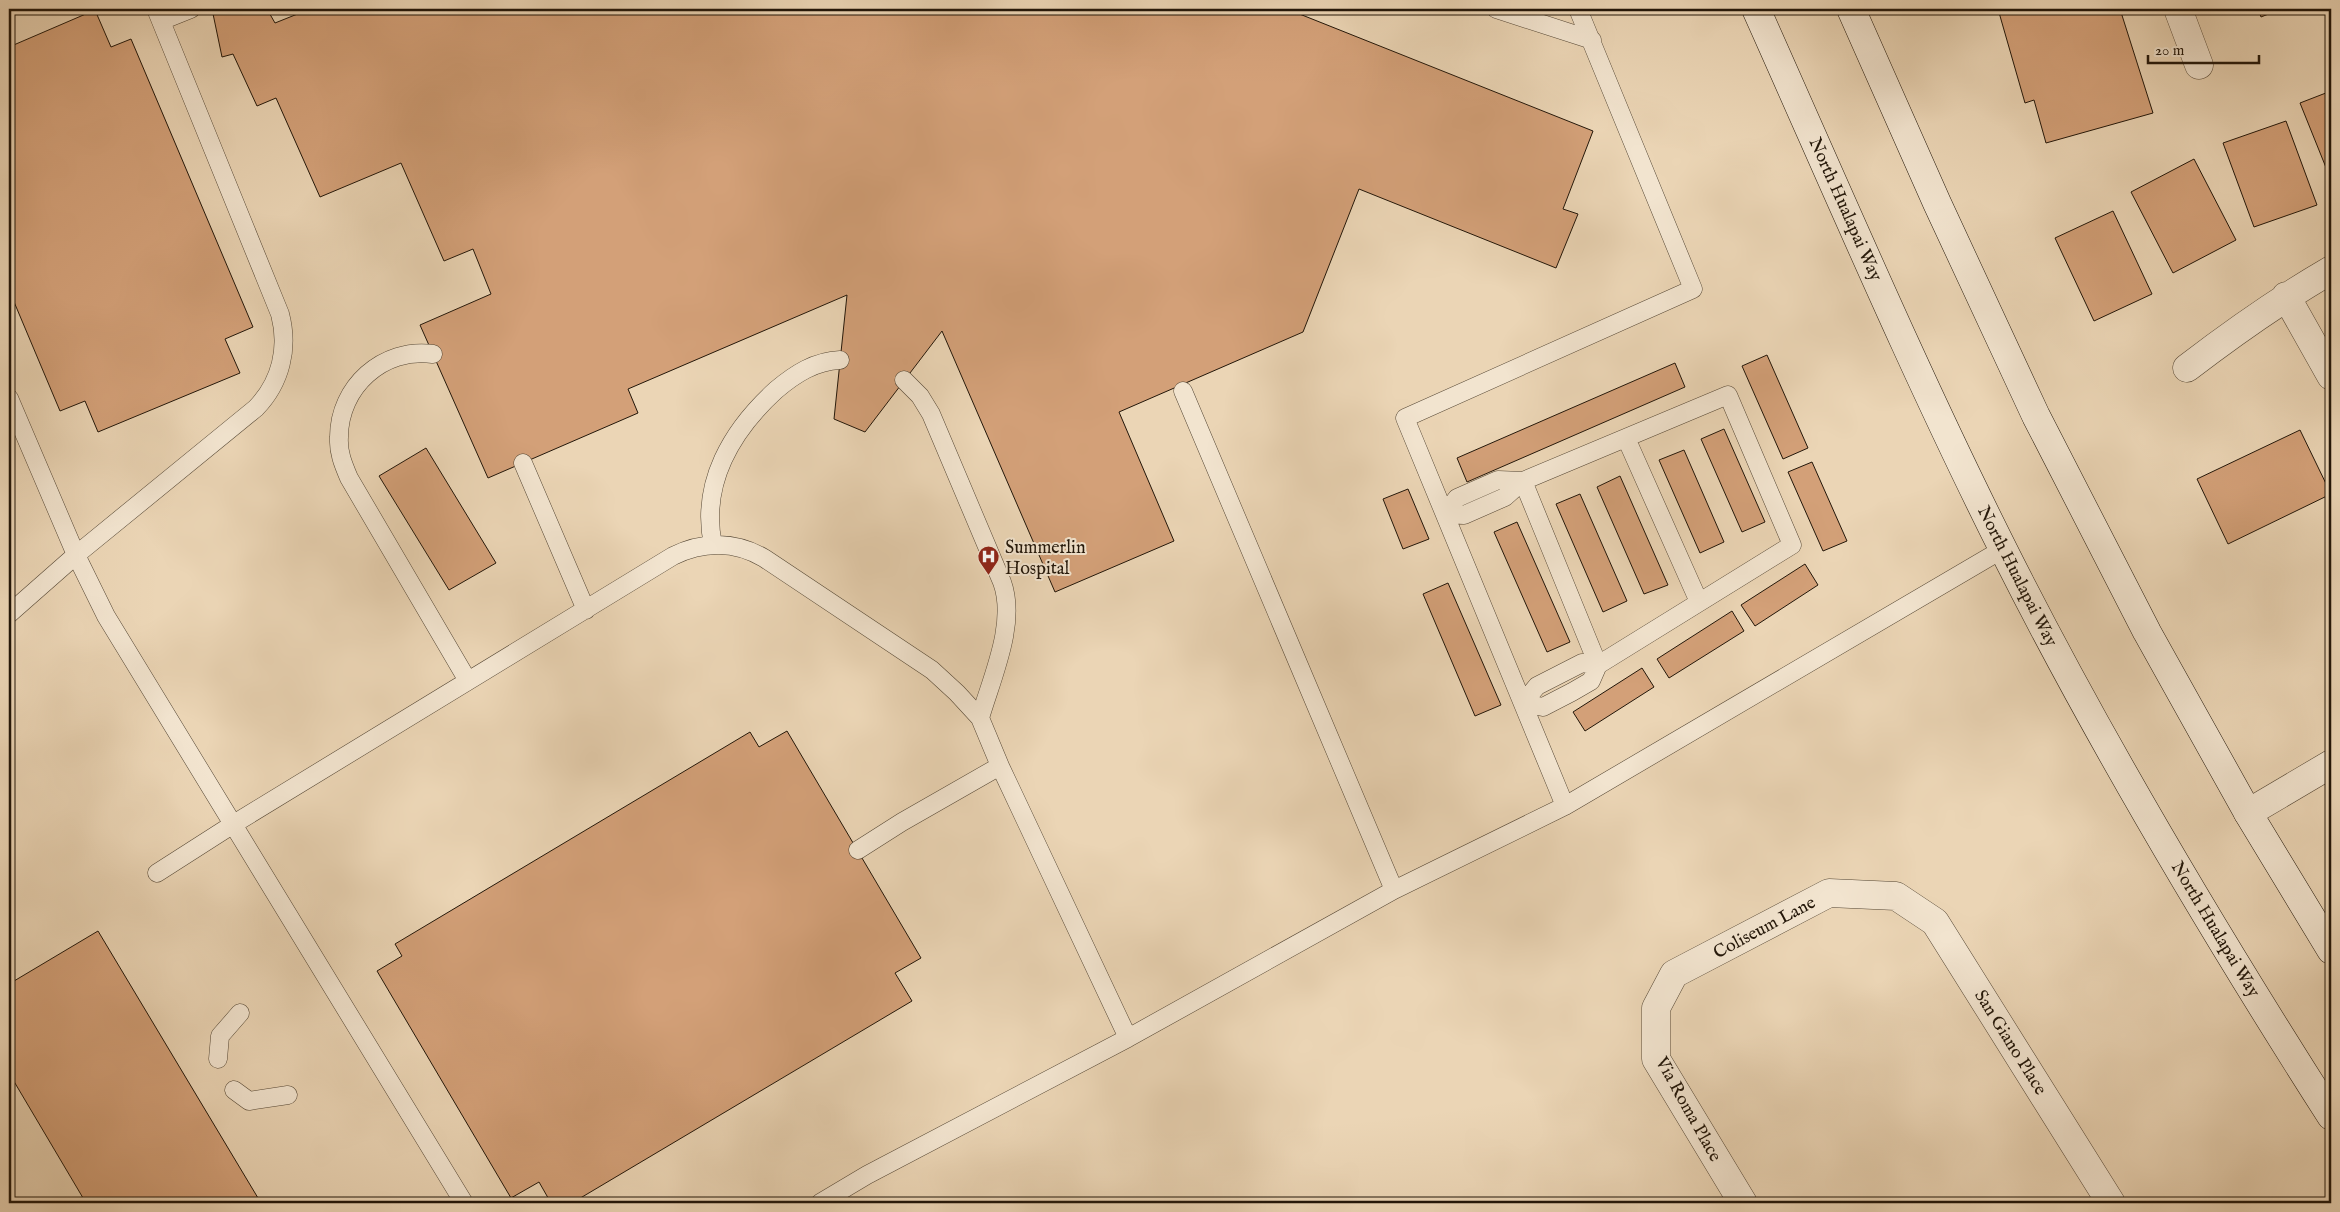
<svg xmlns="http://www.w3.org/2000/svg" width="2340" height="1212" viewBox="0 0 2340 1212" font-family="'IM FELL English',serif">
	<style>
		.building { fill: #d3a078; stroke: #221609 }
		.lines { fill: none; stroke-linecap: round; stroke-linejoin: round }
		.lane-casing { stroke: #544634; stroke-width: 19 }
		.street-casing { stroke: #544634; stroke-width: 29 }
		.secondary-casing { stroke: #221609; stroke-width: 29 }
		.lane { stroke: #f2e4cf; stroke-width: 18 }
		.street { stroke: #f2e4cf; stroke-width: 28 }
		.secondary { stroke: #f2e4cf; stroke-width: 28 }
		.labels { text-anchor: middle; stroke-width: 4; stroke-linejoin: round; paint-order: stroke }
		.street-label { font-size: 18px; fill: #221609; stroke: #f2e4cf }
		.poi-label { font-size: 18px; fill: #221609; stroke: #f2e4cf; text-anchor: start }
	</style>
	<rect width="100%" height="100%" fill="#ebd5b5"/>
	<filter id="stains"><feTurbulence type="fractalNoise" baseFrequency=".004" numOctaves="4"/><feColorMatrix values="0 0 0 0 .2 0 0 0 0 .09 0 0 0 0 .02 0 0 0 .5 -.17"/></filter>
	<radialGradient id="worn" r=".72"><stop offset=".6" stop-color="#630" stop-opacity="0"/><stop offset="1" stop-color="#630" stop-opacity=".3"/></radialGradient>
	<path class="building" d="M212 9H267L275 23 310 9H1287L1593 131 1563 209 1578 214 1556 268 1359 189 1303 332 1119 412 1174 541 1055 592 942 331 865 432 834 419 847 295 628 389 638 413 488 478 420 325 491 294 473 249 444 261 401 163 320 197 276 98 257 106 233 54 222 57Z
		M1998 9H2120L2153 113 2046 143 2034 100 2025 103Z
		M2258 9H2281L2261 17Z
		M95 10 111 47 131 39 253 327 225 339 240 373 98 432 85 401 60 411 9 290V47Z
		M2331 91V180L2300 103Z
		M2286 121 2317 205 2254 227 2223 143Z
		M2194 159 2236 240 2173 273 2131 192Z
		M2113 211 2152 294 2094 321 2055 238Z
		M1767 355 1808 448 1783 459 1742 366Z
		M1675 363 1685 387 1467 482 1457 458Z
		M1724 429 1765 522 1742 532 1701 439Z
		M2300 430 2331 494 2228 544 2197 479Z
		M426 448 496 563 449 590 379 476Z
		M1684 450 1724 542 1700 553 1659 460Z
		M1812 462 1847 541 1823 551 1788 472Z
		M1620 476 1668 585 1644 594 1597 487Z
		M1408 489 1429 539 1403 549 1383 499Z
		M1580 494 1627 601 1603 612 1556 504Z
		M1517 522 1570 642 1547 652 1494 532Z
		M1805 564 1818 585 1755 626 1741 605Z
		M1448 583 1501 705 1475 716 1423 594Z
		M1732 611 1744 631 1669 678 1657 659Z
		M1642 668 1654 687 1585 731 1573 712Z
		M787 731 921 958 895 973 912 1001 572 1203H551L539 1182 511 1198 377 971 402 956 395 944 750 732 759 747Z
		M98 931 261 1203H86L9 1073V984Z"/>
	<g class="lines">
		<defs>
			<path id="lane" d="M1496 9 1592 40
				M161 21 191 9
				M433 354C383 347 339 387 339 437 338 452 343 464 349 478L468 681
				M904 380 920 396 931 414 1002 582C1017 623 992 677 980 718
				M1183 391 1394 890
				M9 398 76 555 106 616 464 1203
				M1626 438 1699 602
				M523 463 586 610
				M1523 481 1598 665
				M1445 514 1464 515 1505 497 1523 481 1728 395 1792 545 1598 665 1591 681 1572 692 1543 707 1523 703 1537 686 1582 663 1598 665
				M1445 514 1457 498 1498 480 1523 481
				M713 545C700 483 732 430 776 390 795 374 815 361 840 360
				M9 614 76 555 256 408C281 382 289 348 280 314L156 9
				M1565 806 1405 418 1693 289 1578 9
				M858 850 902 822 1000 766
				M157 873 232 825 673 556C703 541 735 541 764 558L932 670 957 693 980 718 1000 766 1128 1038
				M218 1059 220 1036 240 1013
				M234 1090 249 1101 288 1095
				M820 1203 867 1175 1128 1038 1394 890 1565 806 2003 549"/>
			<path id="street" d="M2178 9 2199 65
				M2286 296 2331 376
				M2187 368C2234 332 2281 299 2331 270
				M2248 813 2331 764
				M1743 1203 1656 1059V1008L1674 974 1829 893 1896 896 1935 922 2111 1203"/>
			<path id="secondary" d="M1756 9C1837 190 1915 374 2004 551 2102 746 2214 933 2331 1116
				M1851 9 1937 203 2036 416 2147 632 2248 813 2331 950"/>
		</defs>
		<use href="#lane" class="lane-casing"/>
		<use href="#street" class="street-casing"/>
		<use href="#secondary" class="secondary-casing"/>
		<use href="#lane" class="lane"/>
		<use href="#street" class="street"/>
		<use href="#secondary" class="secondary"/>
	</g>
	<defs>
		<symbol id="hospital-pin" viewBox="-11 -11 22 30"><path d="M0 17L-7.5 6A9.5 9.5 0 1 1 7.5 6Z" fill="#8f2418" stroke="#f2e4cf"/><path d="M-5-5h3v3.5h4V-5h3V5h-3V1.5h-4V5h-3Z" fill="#fff"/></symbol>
	</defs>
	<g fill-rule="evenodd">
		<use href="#hospital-pin" x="976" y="544" width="25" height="34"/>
	</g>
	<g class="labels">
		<g class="street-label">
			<text transform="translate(1846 209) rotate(66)" y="6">North Hualapai Way</text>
			<text transform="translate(2018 576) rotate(63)" y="6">North Hualapai Way</text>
			<text transform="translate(1764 927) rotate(-28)" y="6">Coliseum Lane</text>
			<text transform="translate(2216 929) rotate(59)" y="6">North Hualapai Way</text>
			<text transform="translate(2011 1042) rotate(58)" y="6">San Giano Place</text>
			<text transform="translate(1689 1109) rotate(61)" y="6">Via Roma Place</text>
		</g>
		<g class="poi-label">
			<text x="1005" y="553">Summerlin<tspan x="1005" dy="21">Hospital</tspan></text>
		</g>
	</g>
	<rect width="2340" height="1212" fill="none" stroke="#ebd5b5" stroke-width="30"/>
	<rect x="10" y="10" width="2320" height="1192" fill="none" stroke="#221609" stroke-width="2.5"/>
	<rect x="15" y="15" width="2310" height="1182" fill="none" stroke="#221609"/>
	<path d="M2148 55v8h111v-8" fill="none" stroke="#221609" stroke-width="2.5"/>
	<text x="2155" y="55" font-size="15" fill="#221609" stroke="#f2e4cf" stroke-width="4" paint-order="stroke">20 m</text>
	<rect width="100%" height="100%" filter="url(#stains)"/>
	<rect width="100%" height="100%" fill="url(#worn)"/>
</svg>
